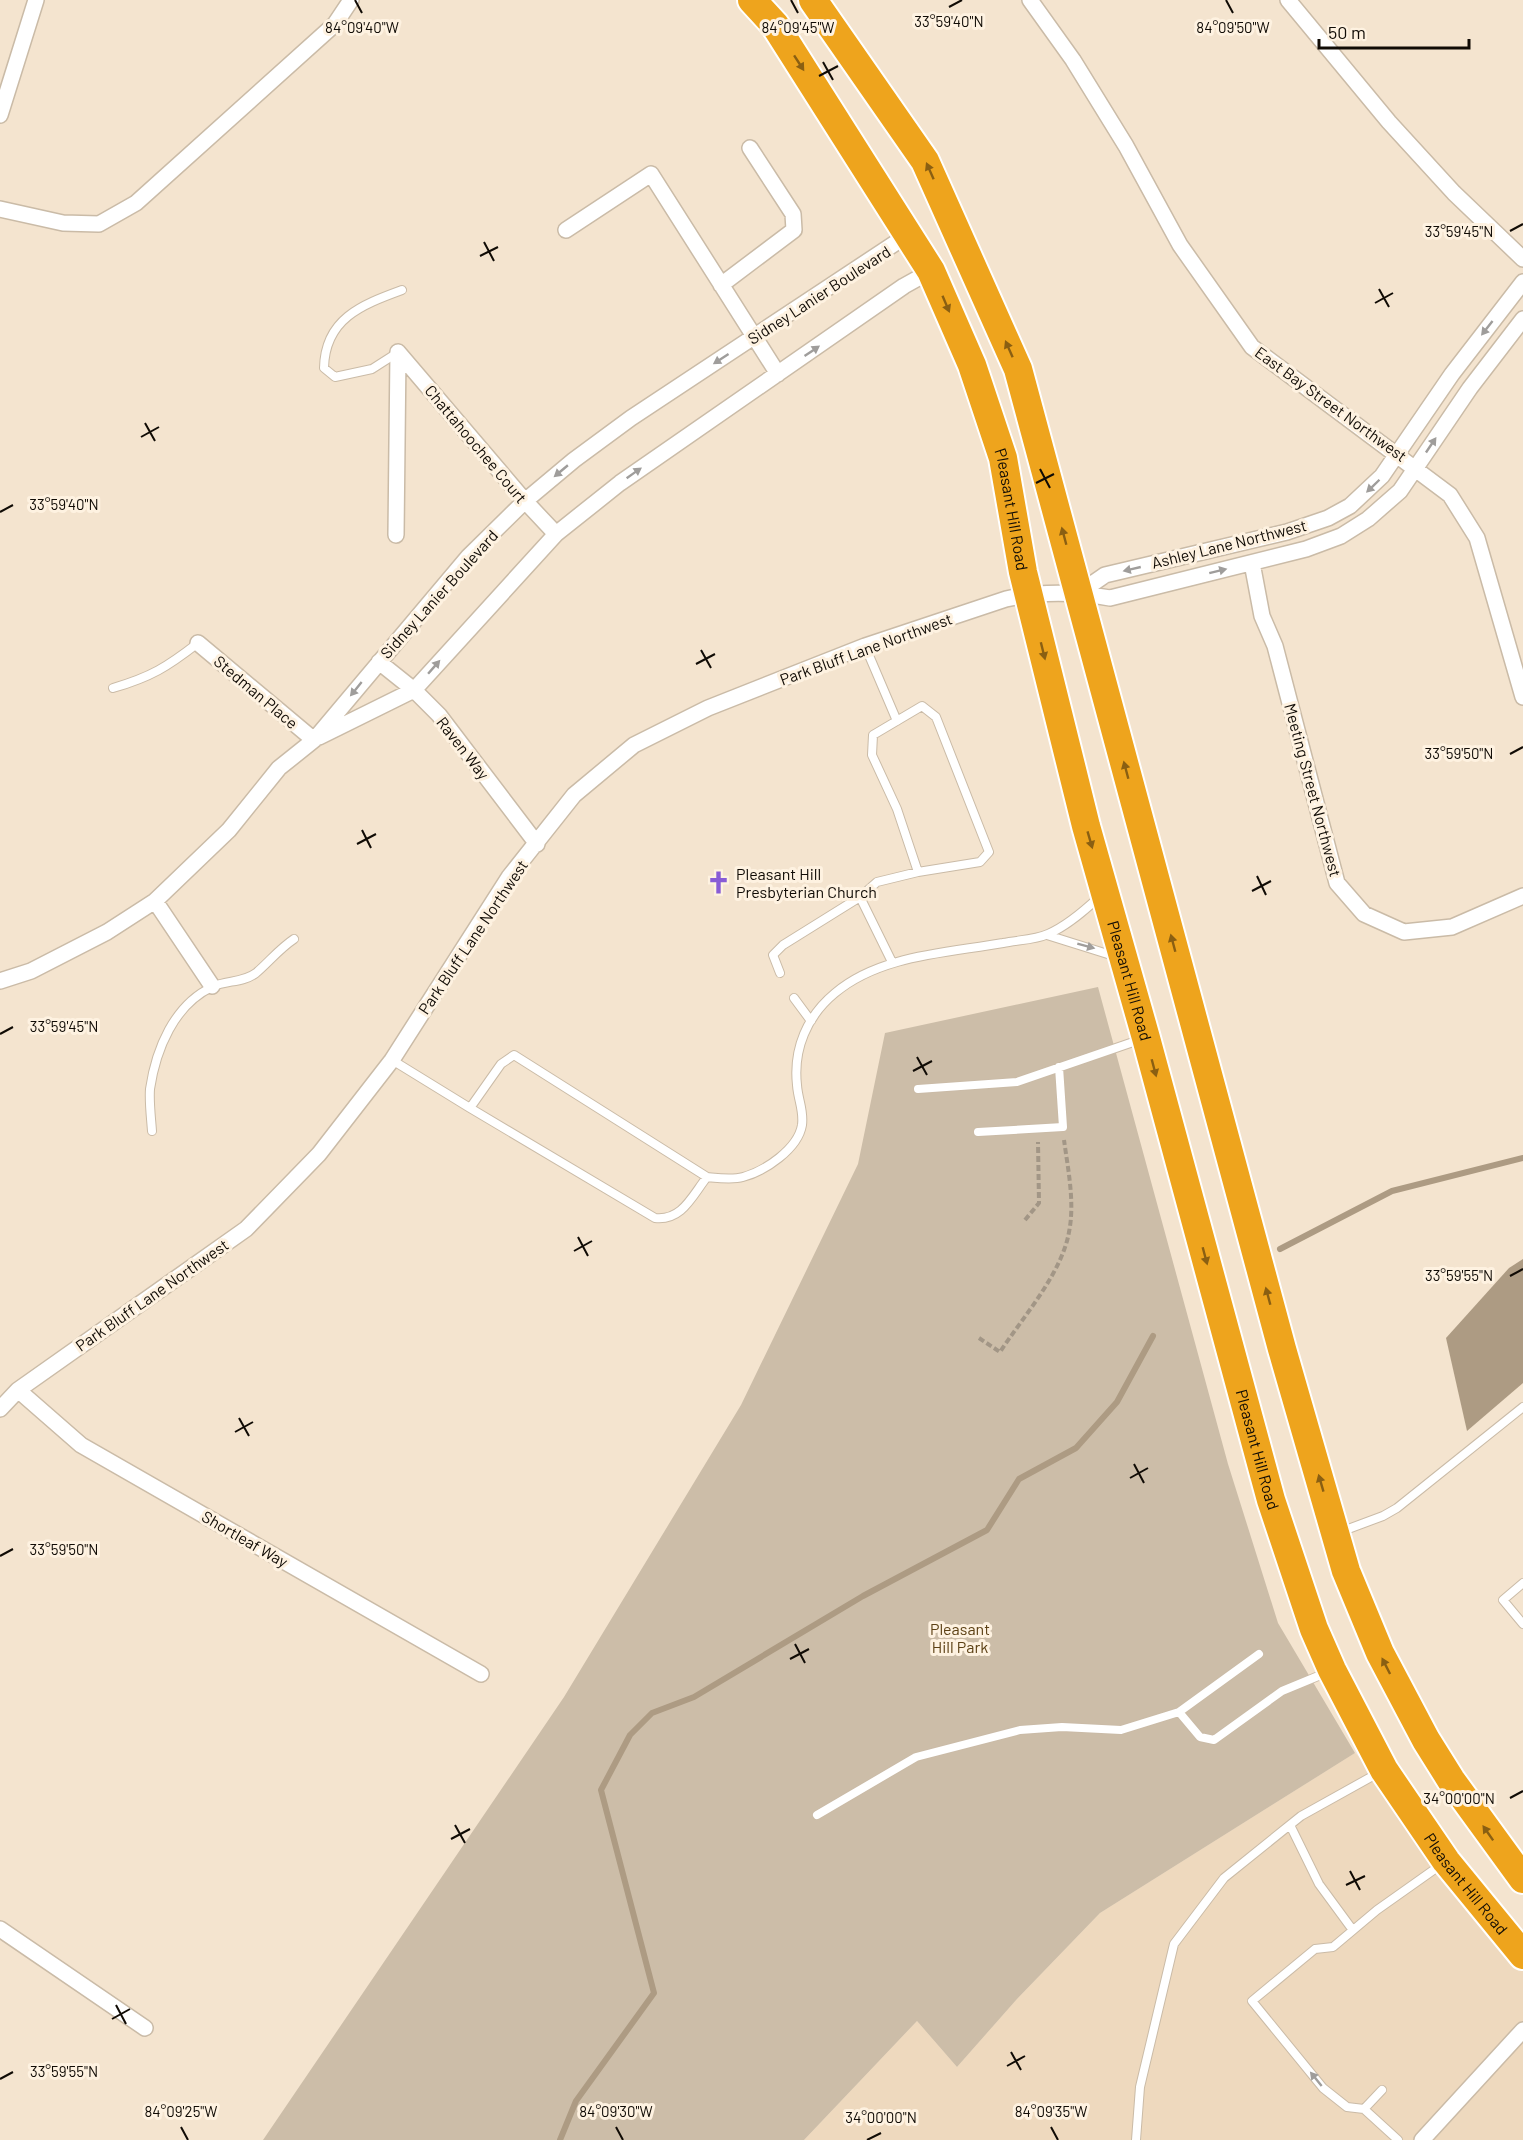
<svg xmlns="http://www.w3.org/2000/svg" width="1523" height="2140" viewBox="0 0 1523 2140" font-family="Barlow,sans-serif">
	<style>
		.built { fill: #eed9be }
		.green { fill: #ccbda8 }
		.water { fill: #ad9b83 }
		.lines { fill: none; stroke-linecap: round; stroke-linejoin: round }
		.stream { stroke: #ad9b83; stroke-width: 6 }
		.lane-casing { stroke: #cabba7; stroke-width: 10 }
		.street-casing { stroke: #cabba7; stroke-width: 18 }
		.highway-casing { stroke: #fff; stroke-width: 32 }
		.path { stroke: #a29686; stroke-width: 4; stroke-dasharray: 6 3; stroke-linecap: butt }
		.lane { stroke: #fff; stroke-width: 8 }
		.street { stroke: #fff; stroke-width: 15 }
		.highway { stroke: #eea41d; stroke-width: 28 }
		.oneway { fill: #8a5f12 }
		.oneway2 { fill: #9f9d9b }
		.ticks { fill: none; stroke: #100b05; stroke-width: 2 }
		.labels { text-anchor: middle; stroke-width: 6; stroke-linejoin: round; paint-order: stroke }
		.street-label { font-size: 16px; fill: #100b05; stroke: #fef2e1 }
		.poi-label { font-size: 16px; fill: #100b05; stroke: #fef2e1; text-anchor: start }
		.park-label { font-size: 16px; fill: #5c4014; stroke: #fef2e1 }
		.ticks-label { font-size: 15px; text-anchor: middle; fill: #100b05; stroke: #fef2e1; stroke-width: 6; stroke-linejoin: round; paint-order: stroke }
	</style>
	<rect width="100%" height="100%" fill="#f4e4cf"/>
	<path class="built" d="M1355 1753 1443 1838 1523 1930V2140H804L917 2021 957 2067 1017 1999 1100 1913Z"/>
	<path class="green" d="M1098 987 1228 1464 1278 1623 1355 1753 1100 1913 1017 1999 957 2067 917 2021 804 2140H263L564 1697 741 1405 858 1164 885 1033Z"/>
	<path class="water" d="M1523 1259V1383L1467 1431 1446 1338 1509 1268Z"/>
	<g class="lines">
		<path class="stream" d="M1280 1249 1392 1191 1523 1158
			M560 2140 576 2101 654 1993 601 1790 630 1735 652 1713 694 1697 863 1596 987 1530 1019 1479 1076 1448 1117 1402 1153 1336"/>
		<defs>
			<path id="lane" d="M397 353 372 369 335 377 324 368C325 319 361 305 402 290
				M865 646 897 721
				M113 688C151 677 167 667 198 643
				M1047 935 1114 956
				M892 962 860 897 877 882 918 872 980 862 989 852 936 717 922 706 873 735 872 755 897 809 918 872
				M780 973 773 955 783 945 860 897
				M794 998 811 1021
				M392 1060 470 1108 501 1064 514 1055 707 1177C718 1178 732 1180 743 1177 765 1171 798 1149 802 1125 804 1110 798 1100 797 1085 793 1049 807 1016 835 993 880 955 947 953 1003 943 1017 940 1035 940 1048 934 1067 926 1084 911 1099 897
				M918 1089 1017 1082 1142 1039
				M470 1108 655 1218C682 1221 692 1196 707 1177
				M152 1131C151 1117 149 1102 150 1089 156 1049 174 1005 212 987 226 980 243 983 256 973 269 962 279 949 294 939
				M978 1132 1063 1127 1059 1067
				M1340 1532 1383 1516 1397 1508 1523 1407
				M1523 1583 1503 1600 1523 1624
				M1259 1654 1179 1712 1200 1737 1214 1740 1282 1691 1328 1672
				M817 1815 916 1757 1020 1730 1062 1727 1121 1730 1179 1712
				M1290 1825 1319 1884 1352 1929
				M1382 2090 1364 2109 1398 2140
				M1364 2109 1347 2107 1323 2088 1252 2001 1315 1949 1333 1947 1377 1910 1442 1864
				M1136 2140 1140 2087 1174 1944 1224 1878 1301 1816 1380 1772"/>
			<path id="street" d="M1030 0 1073 60 1126 146 1180 245 1252 347 1450 495 1477 538 1523 697
				M1288 0 1389 122 1454 193 1523 259
				M0 115 36 0
				M0 209 63 223 99 224 136 203 335 24 351 0
				M566 230 651 174 778 374
				M721 285 794 230 793 214 750 148
				M398 352 525 501 556 534
				M396 535 398 352
				M1252 563 1262 616 1275 646 1337 883 1364 914 1404 932 1452 927 1523 896
				M1079 593 1105 575 1287 532 1328 518 1350 506 1382 476 1452 374 1523 282
				M198 643 314 740
				M379 662 414 690 439 715 537 844
				M319 737 414 690 556 534 620 483 904 286 931 271
				M155 901 212 986
				M0 981 31 971 107 932 155 901 229 830 279 768 314 740 468 557 525 501 574 460 631 418 909 234
				M18 1390 81 1445 481 1674
				M0 1409 18 1390 246 1229 319 1154 392 1060 509 877 574 795 634 745 708 708 865 646 1006 599C1041 591 1075 592 1110 598L1306 549 1341 536 1368 519 1400 491 1470 388 1523 319
				M0 1929 145 2028
				M1422 2140 1523 2030"/>
			<g id="highway">
				<path id="s1" d="M752 0 775 25 931 271 972 365 1003 458 1023 572 1086 826 1146 1038 1271 1500 1314 1629 1332 1670 1384 1770 1446 1861 1523 1955"/>
				<path d="M813 0 925 161 1018 369 1282 1349 1346 1571 1380 1653 1426 1740 1451 1780 1523 1879"/>
			</g>
		</defs>
		<use href="#lane" class="lane-casing"/>
		<use href="#street" class="street-casing"/>
		<use href="#highway" class="highway-casing"/>
		<path class="path" d="M1025 1220 1039 1203 1038 1142
			M979 1338 1000 1352C1023 1317 1062 1273 1069 1232 1075 1203 1068 1169 1064 1140"/>
		<use href="#lane" class="lane"/>
		<use href="#street" class="street"/>
		<use href="#highway" class="highway"/>
	</g>
	<defs><path id="oneway-solid" d="M-6-.8H1V-3.2L6.5 0L1 3.2V.8H-6Z" transform="scale(1.5)"/></defs>
	<g class="oneway">
		<use href="#oneway-solid" transform="translate(799 63) rotate(57)"/>
		<use href="#oneway-solid" transform="translate(930 171) rotate(-114)"/>
		<use href="#oneway-solid" transform="translate(946 304) rotate(67)"/>
		<use href="#oneway-solid" transform="translate(1009 349) rotate(-114)"/>
		<use href="#oneway-solid" transform="translate(1064 536) rotate(-105)"/>
		<use href="#oneway-solid" transform="translate(1043 651) rotate(76)"/>
		<use href="#oneway-solid" transform="translate(1126 770) rotate(-105)"/>
		<use href="#oneway-solid" transform="translate(1090 840) rotate(74)"/>
		<use href="#oneway-solid" transform="translate(1173 943) rotate(-105)"/>
		<use href="#oneway-solid" transform="translate(1154 1068) rotate(75)"/>
		<use href="#oneway-solid" transform="translate(1205 1256) rotate(75)"/>
		<use href="#oneway-solid" transform="translate(1268 1296) rotate(-105)"/>
		<use href="#oneway-solid" transform="translate(1321 1483) rotate(-106)"/>
		<use href="#oneway-solid" transform="translate(1386 1666) rotate(-117)"/>
		<use href="#oneway-solid" transform="translate(1488 1833) rotate(-125)"/>
	</g>
	<g class="oneway2">
		<use href="#oneway-solid" transform="translate(1487 328) rotate(128)"/>
		<use href="#oneway-solid" transform="translate(812 351) rotate(-34)"/>
		<use href="#oneway-solid" transform="translate(721 359) rotate(147)"/>
		<use href="#oneway-solid" transform="translate(1431 445) rotate(-56)"/>
		<use href="#oneway-solid" transform="translate(561 471) rotate(140)"/>
		<use href="#oneway-solid" transform="translate(634 473) rotate(-35)"/>
		<use href="#oneway-solid" transform="translate(1373 486) rotate(136)"/>
		<use href="#oneway-solid" transform="translate(1132 569) rotate(167)"/>
		<use href="#oneway-solid" transform="translate(1218 571) rotate(-14)"/>
		<use href="#oneway-solid" transform="translate(434 667) rotate(-49)"/>
		<use href="#oneway-solid" transform="translate(356 689) rotate(129)"/>
		<use href="#oneway-solid" transform="translate(1086 946) rotate(15)"/>
		<use href="#oneway-solid" transform="translate(1316 2079) rotate(-129)"/>
	</g>
	<path class="ticks" d="M355 0 362 13M791 0 798 13M1226 0 1233 13M949 7 962 0M823 62 833 80M819 76 838 66M1510 231 1523 224M484 242 494 261M480 256 498 247M1379 289 1389 307M1375 303 1393 293M145 423 155 441M141 437 159 427M1040 469 1050 488M1036 483 1054 474M0 512 13 505M701 650 711 668M696 664 715 654M1510 754 1523 747M362 830 371 848M357 844 376 834M1257 876 1266 895M1252 891 1271 881M0 1034 13 1027M917 1057 927 1075M913 1071 932 1061M578 1237 588 1256M574 1251 592 1241M1510 1276 1523 1269M239 1418 249 1436M235 1432 253 1422M1134 1464 1144 1483M1130 1478 1148 1468M0 1556 13 1549M795 1644 805 1663M790 1659 809 1649M1510 1798 1523 1791M455 1825 465 1843M451 1839 470 1829M1350 1871 1360 1890M1346 1885 1365 1876M116 2005 126 2024M112 2019 130 2009M1011 2052 1021 2070M1007 2066 1025 2056M0 2079 13 2072M181 2127 188 2140M616 2127 623 2140M1051 2127 1058 2140M867 2140 881 2133"/>
	<defs>
		<symbol id="church-bare" viewBox="-9 -9 18 18"><path d="M-1.2-6h2.4v3.5h3.3v2.4h-3.3V6h-2.4V-.1h-3.3v-2.4h3.3Z" fill="#885cd6" stroke="#fef2e1" stroke-width="2.5" paint-order="stroke"/></symbol>
	</defs>
	<g fill-rule="evenodd">
		<use href="#church-bare" x="702" y="866" width="33" height="33"/>
	</g>
	<g class="labels">
		<g class="street-label">
			<text transform="translate(819 295) rotate(-33)" y="6">Sidney Lanier Boulevard</text>
			<text transform="translate(1331 404) rotate(36)" y="6">East Bay Street Northwest</text>
			<text transform="translate(476 444) rotate(50)" y="6">Chattahoochee Court</text>
			<text dy="6" stroke="none"><textPath href="#s1" startOffset="578">Pleasant Hill Road</textPath></text>
			<text transform="translate(1229 544) rotate(-14)" y="6">Ashley Lane Northwest</text>
			<text transform="translate(439 594) rotate(-48)" y="6">Sidney Lanier Boulevard</text>
			<text transform="translate(866 649) rotate(-20)" y="6">Park Bluff Lane Northwest</text>
			<text transform="translate(256 692) rotate(40)" y="6">Stedman Place</text>
			<text transform="translate(463 748) rotate(52)" y="6">Raven Way</text>
			<text transform="translate(1313 790) rotate(75)" y="6">Meeting Street Northwest</text>
			<text transform="translate(473 937) rotate(-56)" y="6">Park Bluff Lane Northwest</text>
			<text dy="6" stroke="none"><textPath href="#s1" startOffset="1064">Pleasant Hill Road</textPath></text>
			<text transform="translate(152 1295) rotate(-35)" y="6">Park Bluff Lane Northwest</text>
			<text dy="6" stroke="none"><textPath href="#s1" startOffset="1550">Pleasant Hill Road</textPath></text>
			<text transform="translate(245 1539) rotate(30)" y="6">Shortleaf Way</text>
			<text dy="6" stroke="none"><textPath href="#s1" startOffset="2036">Pleasant Hill Road</textPath></text>
		</g>
		<g class="poi-label">
			<text x="736" y="880">Pleasant Hill<tspan x="736" dy="18">Presbyterian Church</tspan></text>
		</g>
		<g class="park-label">
			<text x="960" y="1635">Pleasant<tspan x="960" dy="18">Hill Park</tspan></text>
		</g>
	</g>
	<g class="ticks-label">
		<text x="949" y="27">33°59'40"N</text>
		<text x="362" y="33">84°09'40"W</text>
		<text x="798" y="33">84°09'45"W</text>
		<text x="1233" y="33">84°09'50"W</text>
		<text x="1459" y="237">33°59'45"N</text>
		<text x="64" y="510">33°59'40"N</text>
		<text x="1459" y="759">33°59'50"N</text>
		<text x="64" y="1032">33°59'45"N</text>
		<text x="1459" y="1281">33°59'55"N</text>
		<text x="64" y="1555">33°59'50"N</text>
		<text x="1459" y="1804">34°00'00"N</text>
		<text x="64" y="2077">33°59'55"N</text>
		<text x="181" y="2117">84°09'25"W</text>
		<text x="616" y="2117">84°09'30"W</text>
		<text x="1051" y="2117">84°09'35"W</text>
		<text x="881" y="2123">34°00'00"N</text>
	</g>
	<path d="M1319 39v9h150v-9" fill="none" stroke="#100b05" stroke-width="3"/>
	<text x="1328" y="39" font-size="18" fill="#100b05" stroke="#fef2e1" stroke-width="4.5" paint-order="stroke">50 m</text>
</svg>
